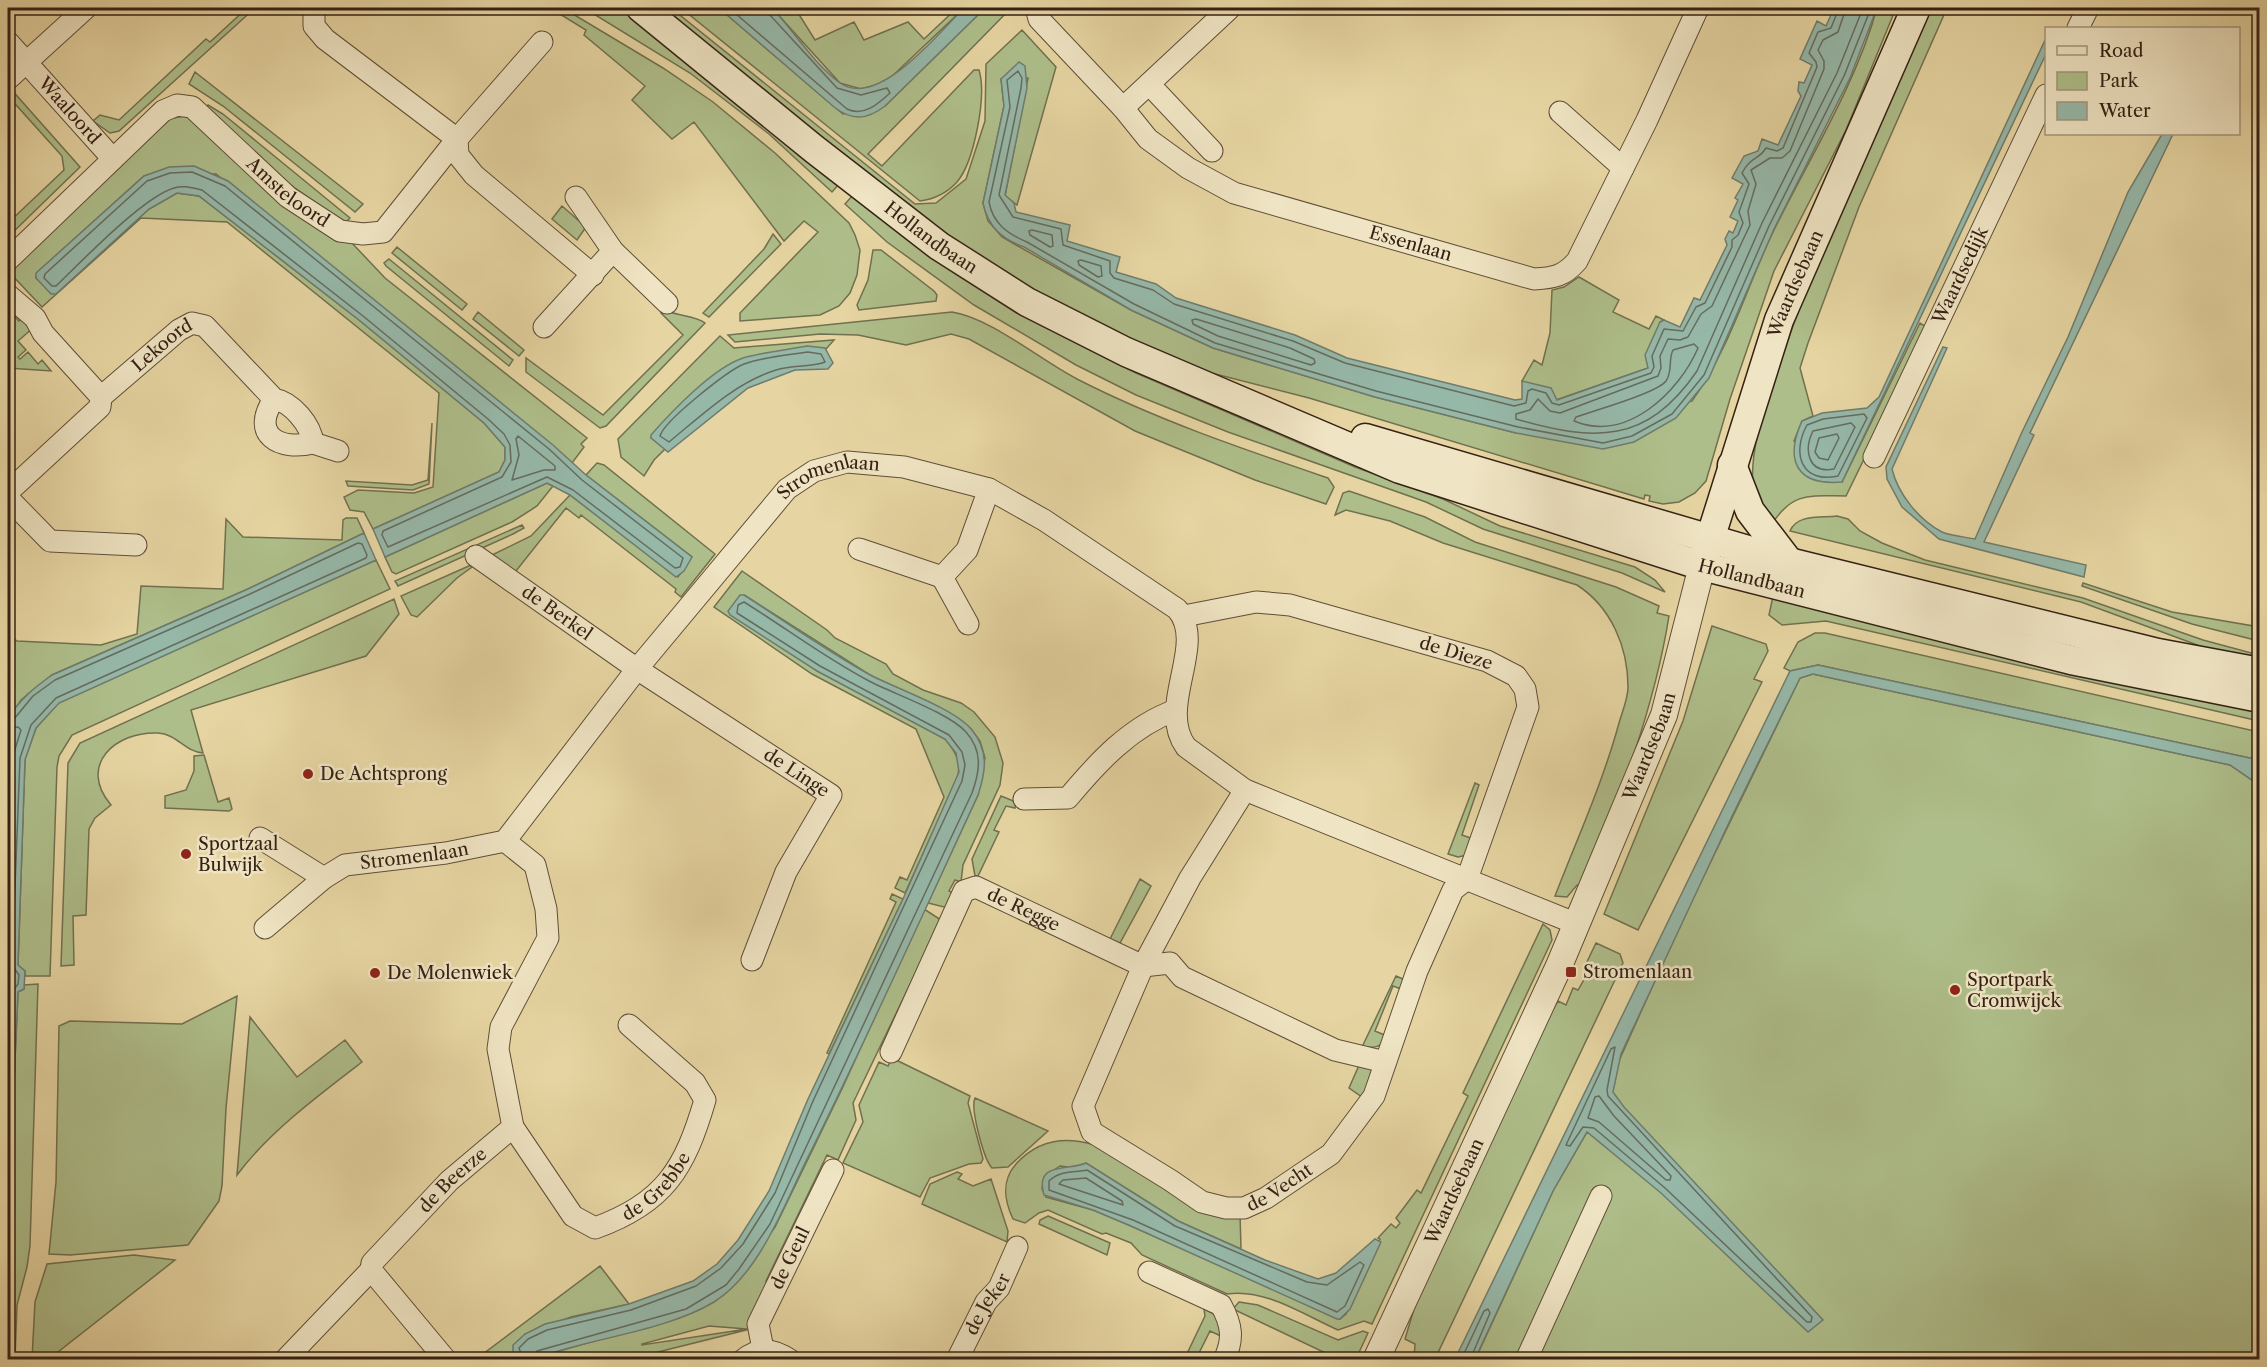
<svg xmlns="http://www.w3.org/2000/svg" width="2267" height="1367" viewBox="0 0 2267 1367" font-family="'Libre Caslon Text',serif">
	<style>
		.green { fill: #aebe8a; stroke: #71704f; stroke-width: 1.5; fill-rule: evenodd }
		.water { fill: #96b8a9; stroke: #6f7c6d; stroke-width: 1.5 }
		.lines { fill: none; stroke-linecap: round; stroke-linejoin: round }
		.shore { stroke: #656c5e; stroke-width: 1.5 }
		.minor-casing { stroke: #604e38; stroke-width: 23 }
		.tertiary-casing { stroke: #604e38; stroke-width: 28 }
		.secondary-casing { stroke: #342114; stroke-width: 31 }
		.minor { stroke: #efe4c3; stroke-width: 21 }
		.tertiary { stroke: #efe4c3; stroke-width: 26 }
		.secondary { stroke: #efe4c3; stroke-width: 28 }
		.poi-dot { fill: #8f2418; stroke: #efe4c3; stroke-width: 2 }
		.labels { text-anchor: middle; stroke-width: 5; stroke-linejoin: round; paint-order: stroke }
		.street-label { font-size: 18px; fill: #342114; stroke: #efe4c3 }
		.poi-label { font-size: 18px; fill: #342114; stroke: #efe4c3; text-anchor: start }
	</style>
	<rect width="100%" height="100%" fill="#e6d5a2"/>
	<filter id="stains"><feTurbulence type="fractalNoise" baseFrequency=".00333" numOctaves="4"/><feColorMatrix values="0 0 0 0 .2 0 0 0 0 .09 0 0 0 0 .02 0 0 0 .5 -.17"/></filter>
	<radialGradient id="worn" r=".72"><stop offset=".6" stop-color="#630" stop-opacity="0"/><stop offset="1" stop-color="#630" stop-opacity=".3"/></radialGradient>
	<path class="green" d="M247 8H255L119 131 110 133 93 121 100 115 119 120 206 39 210 42Z
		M550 8H563L663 68 713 102 775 153 849 223 855 235 860 250 857 275 850 293 839 306 820 315 740 321V313L818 232 804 221 784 241 694 122 672 139 632 100 645 86 584 35 586 30Z
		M584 8H623L840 183 832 192 769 134 690 73Z
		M658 8H671L915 204 936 203 966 179 985 121 986 64 1022 30 1056 67 1017 205 1005 196 1028 78 1001 79 1004 106 983 203 988 221 1002 237 1131 310 1213 348 1375 397 1516 433 1692 401C1730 349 1747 285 1775 228 1810 157 1856 84 1877 8H1896L1846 130 1774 271 1730 399 1706 481 1695 493 1679 502 1663 504 1649 501 1650 496 1645 495 1644 499 1309 398 1192 368 1097 329 945 237Z
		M681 8H719L843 114 885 106 985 8H1011L868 154 882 166 974 70H979C987 96 974 162 957 182 947 193 935 199 920 201Z
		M772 8H795L815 40 854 22 864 40 908 22 924 39 957 8H964L886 82 861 89 840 83Z
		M1929 8H1947L1859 207 1808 343 1800 368 1813 416 1802 421 1794 441 1842 482 1920 323 1928 328 1846 496C1811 496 1793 491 1772 524 1766 514 1754 500 1753 488 1749 445 1768 400 1781 360 1822 239 1877 124 1929 8Z
		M195 72 363 204 355 212 223 106 189 84Z
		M10 88 80 167 8 237V223L64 170 62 156 8 96Z
		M208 105 223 114 350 218 345 223 272 172 206 108Z
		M184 116 193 119 351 242 385 278 587 438 581 444 584 447 572 463 216 174 144 176 37 273 36 278 56 294 149 209 177 193 199 196 359 320 484 423 505 447V460L499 472 373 529 364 512 350 510 344 497 358 490 414 493 433 487 439 393 227 222 141 218 42 307 10 273 12 267 168 119Z
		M854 194 1032 320 1136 373 1355 467 1443 499 1500 526 1635 567 1655 580 1665 592 1622 573 1483 529 1426 502 1228 432 1136 395 1076 365 974 305 887 242 845 204Z
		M562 206 586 227 577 240 552 219Z
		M773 234 781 244 709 317 703 313 764 249Z
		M397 247 467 304 462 310 392 253Z
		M873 250H881L934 291 937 295 936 301 859 310 857 305 868 280Z
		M389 259 513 360 509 366 386 266 384 263Z
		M1579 277 1619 300 1613 312 1649 329 1656 316 1664 320 1660 322 1648 368 1556 400 1522 381 1534 360 1542 365 1550 333 1552 290 1564 287Z
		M8 309 19 321 24 316 33 328 18 341 26 350 18 357 20 359 28 352 38 364 42 360 51 371 8 368Z
		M667 311C679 316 697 316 705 323L606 426 600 428 526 372V358L603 415 683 335 661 313Z
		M478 312 524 350 519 356 473 319Z
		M952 312C991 318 1040 360 1077 379 1157 420 1243 449 1328 478L1334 487 1326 504 1255 480 1135 431 969 339 951 334 906 345 858 335 820 334 735 342 728 335Z
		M720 336 734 348 834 340 826 349 824 348 651 438 665 449 654 460 644 476 621 457 618 439Z
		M432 423 429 484 413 490 348 486 346 481 412 485 428 480Z
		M597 463 604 465 715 554 681 597 675 592 676 589 581 515 579 518 566 508 512 576 488 557 531 536 570 495 678 577 692 557 586 475Z
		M547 483 553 486 537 506 512 522 396 574 392 572 385 557Z
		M1349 491 1425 517 1475 542 1616 587 1659 606 1657 613 1669 616C1654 710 1619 799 1584 887L1577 885 1567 897 1555 896C1577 839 1603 782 1619 723 1622 712 1628 699 1628 687 1628 647 1611 607 1577 585L1443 543 1390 521 1346 510 1335 515 1343 493Z
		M1837 516 1848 519 1860 531 1882 543 1925 560 2083 598 2203 640 2259 655V663L2200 646 2081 602 1790 531C1797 514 1820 518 1837 516Z
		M346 518H357L364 533 248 589 52 675 21 700 8 720V634L17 641 101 645 137 634 141 586 223 589 226 519 243 537 342 540 343 520Z
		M522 525 524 528 513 534 398 586 395 581Z
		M376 560 390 589 72 735 59 756 57 767 50 976H25V971L18 965 25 759 36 728 58 703Z
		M471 565 472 567 457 578 417 617 411 615 401 596Z
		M742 571 827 630 835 638 886 664 893 674 923 690 961 703 974 712 995 737 1003 763 1000 785 963 865 961 882 955 880 949 891 955 894 948 908 928 903 978 795 985 758 980 741 971 729 952 715 870 675 744 595 817 671 945 739C956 752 962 763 957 779L905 893 895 888 900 877 907 880 944 797 916 729 812 674 714 607Z
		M2083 583 2172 612 2259 627V641L2192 624 2082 586Z
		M1773 596 2259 712V721L1826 621 1782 625 1769 615Z
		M394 599 399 614 366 656 191 710 203 753C185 752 177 734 158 733 116 731 77 765 111 805L95 818 89 829 86 915 73 916 74 965 61 966 68 763 80 743Z
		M1712 626 1766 644 1768 651 1754 679 1762 682 1638 930 1604 914 1683 721Z
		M1815 633H1825L2259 732V760L1818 665 1790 671 1784 668 1798 642Z
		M1813 674 2230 765 2259 785V1359L1475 1360 1553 1191 1587 1132 1680 925 1800 678Z
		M204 755 218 802 229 798 232 809 229 811 165 808V796L186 790 194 771V756Z
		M1475 783 1479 785 1462 835 1476 840 1467 855 1458 857 1448 854Z
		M1001 796 1016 802 1015 808 1006 806 994 830 999 832 978 876H975L972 859Z
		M1140 879 1151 886 1120 943 1110 939Z
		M892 894 903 899 829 1054 827 1053 896 902 890 899Z
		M924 909 941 920 853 1103 856 1120 838 1160 827 1155 766 1281 768 1292 750 1329 630 1359 475 1360 600 1266 629 1304 571 1317 525 1334 520 1359 542 1356 688 1314 730 1289 775 1227 841 1091ZM709 1326 747 1329 642 1345V1344Z
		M1543 924 1550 930 1552 940 1372 1324 1364 1321 1338 1330C1304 1315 1265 1288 1227 1294L1142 1255 1131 1243 1106 1233 1102 1234 1048 1210 1039 1213 1025 1223 1013 1219C1004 1200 1001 1181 1016 1164 1058 1117 1113 1151 1158 1173 1185 1187 1212 1200 1240 1214L1241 1249 1178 1221 1086 1163 1076 1168 1060 1166 1044 1177 1042 1189 1046 1197 1093 1210 1131 1226 1340 1319 1346 1314 1380 1239 1378 1238 1391 1224 1396 1228 1400 1223 1396 1218 1417 1190 1421 1193 1468 1096 1463 1093Z
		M1596 943 1620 954 1623 963 1435 1359H1414L1415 1344 1405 1339 1423 1279 1534 1041 1558 1001 1566 1005 1573 988 1578 990 1590 969 1585 966Z
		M1396 976 1405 980 1401 989 1393 986 1375 1031 1387 1036C1383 1048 1373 1048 1362 1047Z
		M38 984 30 1246 27 1267 17 1305 15 1359 8 1360V1219L18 992 24 989V985Z
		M237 996 226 1108 222 1186 219 1201 188 1245 70 1255 49 1254 56 1182 59 1026 70 1021 182 1024Z
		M250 1017 297 1077 345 1040 362 1062C320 1094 268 1133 237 1175Z
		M892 1058 970 1096 968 1103 983 1159 981 1163 969 1164 930 1178 920 1197 843 1163 863 1122 859 1105 879 1062 888 1066Z
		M1360 1063 1371 1069 1373 1074 1365 1099 1349 1088Z
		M975 1098 1048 1131 1008 1167 992 1168C984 1160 970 1108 975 1098Z
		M957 1172 962 1174 958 1179 973 1186 991 1179 1008 1231 1007 1242 922 1204 930 1184Z
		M1048 1216 1110 1243 1107 1255 1039 1224 1040 1220Z
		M134 1255 175 1260 49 1359H32L35 1302 47 1264Z
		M1239 1302 1258 1305 1338 1340 1363 1331 1368 1333 1356 1359H1338L1233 1309Z
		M1204 1309 1216 1315 1223 1337 1210 1331 1196 1359 1184 1360 1205 1316Z"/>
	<path class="water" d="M719 8H772C794 31 814 64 840 83 878 110 939 32 964 8H985L885 106C867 120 852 121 834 107Z
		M1834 8H1877L1850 78 1774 229 1709 378 1676 418 1634 442 1603 449 1516 433 1375 397 1213 348 1131 310 1024 247C1002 239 988 227 983 203L1004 106 1001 79 1019 62 1025 66 1027 88 1005 195 1014 203 1016 212 1070 225 1067 241 1120 257 1116 272 1156 284 1176 298 1295 335 1347 358 1515 400 1522 399V381L1551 388 1557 400 1648 368 1645 355 1660 322 1664 320 1680 327 1694 298 1700 300 1727 245 1725 239 1729 231 1733 233 1738 221 1730 217 1738 200 1735 198 1743 184 1732 178 1744 156 1758 151 1762 139 1778 145 1801 96 1798 91 1799 82 1804 83 1812 65 1800 59 1817 21 1826 26Z
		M2046 38V54L1842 482C1797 486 1784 461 1802 421L1822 413 1867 408 1879 397Z
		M2162 134H2173L2030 433 2034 435 1984 542 2086 565 2084 577 1939 539 1902 507 1887 479 1886 467 1943 347 1947 348 1892 469C1898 494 1919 520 1942 532 1952 536 1965 537 1975 539L2022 432 2068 337 2128 192Z
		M194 166 228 181 553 445 586 475 692 557 684 571 676 577 570 495 547 483 385 557 373 529 499 472 505 460V447L484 423 359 320 199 196 177 193 149 209 56 294H51L36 278V273L144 176 169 167Z
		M807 346 825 348 833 363 828 369 795 370 748 388 668 452 651 438V435C672 411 713 368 743 358 764 352 786 350 807 346Z
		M364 533 376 560 59 703 36 728 25 760 18 965 25 971 24 989 18 992 8 1219V720C18 700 34 688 52 675L248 589Z
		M740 595H744C786 622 828 652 872 676 898 689 955 709 972 730 989 751 986 771 978 795 923 914 869 1034 811 1151 786 1199 762 1272 714 1302 668 1330 594 1338 542 1356L520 1359 513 1354V1345L525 1334 545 1324 629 1304 693 1281 717 1264 738 1240 769 1191 808 1099 903 899 959 772 956 753 945 739 817 671 730 615 728 611Z
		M1818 665 2259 760V785L2230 765 1813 674 1800 678 1733 814 1621 1054 1613 1092 1624 1107 1823 1320 1808 1332 1661 1193 1587 1132 1553 1191 1475 1359H1455L1790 671Z
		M1086 1163 1178 1221 1265 1260 1318 1279 1336 1273 1375 1239 1381 1242 1350 1309 1340 1319H1337L1131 1226 1093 1210 1044 1195C1034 1161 1069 1171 1086 1163Z"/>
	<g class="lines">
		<path class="shore" d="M729 8 847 109C864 117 878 104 890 93L887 88 861 95 837 88 769 14 768 8
			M1839 8 1831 28 1818 32 1809 53 1816 62 1817 67 1783 148 1777 151 1766 148C1759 160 1750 157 1742 173L1749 184 1739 212 1743 223 1738 235 1732 240V247L1705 303 1696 307 1683 331 1664 329 1652 356 1654 367 1651 373 1559 405 1552 403 1546 393 1532 389 1528 391 1526 403 1514 406 1345 363 1293 341 1174 304 1153 290 1114 278 1110 273V261L1063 245 1061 229 1013 217 999 195 1021 88 1022 78 1018 71 1007 80 1010 107 989 202C993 224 1008 234 1027 242L1134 304 1215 343 1376 391 1518 427 1603 443 1632 436 1672 414 1704 375 1769 226 1844 76 1871 8
			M1846 8 1838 32 1823 40 1818 50 1824 61V69L1790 151 1782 158H1770L1751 170 1756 184 1748 211 1750 225 1712 306 1701 314 1688 337 1680 340 1668 339 1660 356 1661 368 1658 376 1560 413 1550 411 1538 399 1530 410 1516 414V419C1595 442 1647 444 1697 371L1762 223 1837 73 1863 8
			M192 172 225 186 549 449 582 480 683 558 680 567 675 568 573 490 547 477 388 547 382 535 383 531 502 477 511 462 510 445 504 434 488 419 363 316 202 190C192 188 184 185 174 188 143 197 81 262 56 286H52L44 278 45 274 147 181 170 173Z
			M1032 230 1052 235 1053 246 1050 247 1030 235 1029 231Z
			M1081 260 1101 266 1102 276 1098 277 1079 265 1078 261Z
			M1196 319 1290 348 1314 359 1315 363 1311 365 1218 336 1193 324 1192 320Z
			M1694 344 1698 348C1679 392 1627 443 1574 421L1576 417C1593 411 1657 393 1666 381 1673 371 1668 360 1673 350Z
			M808 352 821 354 825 362C814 367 792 365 776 370 735 383 702 415 669 442L660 436C664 421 727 371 744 364 763 357 787 355 808 352Z
			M1864 414 1867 418 1838 476C1802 484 1791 454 1807 425L1823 419Z
			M1851 423 1855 427 1834 469C1807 474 1804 449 1813 431Z
			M1837 434 1839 438 1828 460 1819 458 1815 452 1819 438Z
			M518 436 555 466V470H544L512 480 519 455 516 439Z
			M8 721 14 719 33 696 55 680 250 594 358 543 362 544 367 555 366 558 56 698 31 725 20 758 12 965 19 975 18 984 12 992 8 1076
			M8 729 18 727 21 730 12 759 8 895
			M1615 1047 1607 1090 1608 1096 1812 1317 1811 1322H1807L1665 1188 1594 1128 1583 1127 1570 1146 1566 1145 1611 1049Z
			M1599 1096 1614 1116 1671 1176 1670 1180H1666L1599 1122 1588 1118 1595 1097Z
			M1087 1170 1175 1226 1307 1282 1327 1285 1360 1262 1364 1265 1345 1306 1337 1312 1133 1220 1049 1190V1181C1060 1170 1074 1173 1087 1170Z
			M1086 1178 1122 1201 1123 1205 1059 1184 1063 1180Z
			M523 1360 519 1348 528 1339 547 1330 631 1310 696 1286 721 1268 743 1244 775 1193 813 1101 962 781 965 765 962 752 949 735 820 666 737 613 738 605 744 602C786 628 825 658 869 681 894 694 949 713 966 732 983 751 980 771 972 793L770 1224 739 1269 726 1285 686 1309 537 1351 533 1360
			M1461 1360 1484 1311 1488 1309 1490 1313 1470 1360"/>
		<defs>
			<g id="minor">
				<path d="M314 8V26L325 39 457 139 458 155 474 175 593 275"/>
				<path id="s1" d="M1036 8 1039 19 1123 108 1148 139 1188 168 1234 193 1534 279C1554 278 1564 276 1577 261L1647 120 1698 8"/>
				<path d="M2078 28 2088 8"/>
				<path id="s2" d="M8 42 113 159"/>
				<path d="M8 79 86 8"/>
				<path d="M1149 84 1212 151"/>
				<path d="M1123 108 1229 9"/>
				<path d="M1560 112 1623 168"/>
				<path d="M576 197 613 251 667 303"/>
				<path id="s3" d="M8 260 163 111 177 105 192 107 288 197 340 231 363 234 383 232 457 139 542 42"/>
				<path id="s4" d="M8 295 35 318 43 333 101 397 179 330 192 323 205 326 274 399C292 402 311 425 313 443L338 451"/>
				<path d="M544 327 613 251"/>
				<path d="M274 399C250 435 279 451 313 443"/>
				<path id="s5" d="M1874 457 2046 95"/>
				<path d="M8 492 100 407 101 397"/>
				<path d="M8 498 50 541 136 545"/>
				<path d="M859 549 942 577 967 550 989 489"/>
				<path id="s6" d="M476 556 637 669 831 795 786 872 752 960"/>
				<path d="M942 577 968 624"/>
				<path d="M1024 799 1068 798C1098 762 1131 726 1176 710"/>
				<path id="s7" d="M260 838 324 878 345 865 446 853 505 841 637 669 787 489 814 471 847 462 904 467 989 489 1044 520 1177 609C1208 645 1156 705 1186 747L1245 790 1577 924"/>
				<path d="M265 928 324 878"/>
				<path d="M1143 966 1170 963 1182 977 1335 1050 1385 1062"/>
				<path d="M1143 966 1190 878 1245 790"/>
				<path id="s8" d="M891 1052 964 891 976 887 1143 966 1083 1106 1092 1132 1170 1180 1202 1202 1226 1208H1244L1266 1198 1331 1154 1374 1096 1417 971 1453 890 1467 879 1528 707 1525 689 1516 676 1487 661 1290 605 1256 602 1184 616"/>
				<path id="s9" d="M513 1127 573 1216 595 1228C665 1203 685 1168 705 1100L695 1083 629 1025"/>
				<path d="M1149 1272 1221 1305C1232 1325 1234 1339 1224 1360"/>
				<path id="s10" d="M763 1349 758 1324 833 1170"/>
				<path d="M285 1360 371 1270"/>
				<path id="s11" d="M446 1360 371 1270 372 1263 449 1181 513 1127 498 1049 501 1027 548 938 546 909 535 865 505 841"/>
				<path d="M743 1360C759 1346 774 1349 790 1360"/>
				<path id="s12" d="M957 1360 986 1302 999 1288 1017 1247"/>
				<path d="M1526 1360 1601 1196"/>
			</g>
			<g id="tertiary">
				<path id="s13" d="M1376 1360 1559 966 1664 715 1702 566"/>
			</g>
			<g id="secondary">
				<path id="s14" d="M641 8 814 149 939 246 1027 302 1126 352 1400 469 1702 566 2071 660 2260 698"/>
				<path d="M1365 438 1789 562 2158 653 2260 672"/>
				<path d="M1732 465 1750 511 1789 562"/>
				<path id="s15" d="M1705 555 1779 320 1916 8"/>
			</g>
		</defs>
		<use href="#minor" class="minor-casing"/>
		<use href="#tertiary" class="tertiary-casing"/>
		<use href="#secondary" class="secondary-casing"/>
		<use href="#minor" class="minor"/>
		<use href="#tertiary" class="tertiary"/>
		<use href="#secondary" class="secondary"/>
	</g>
	<g class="poi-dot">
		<circle cx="308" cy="774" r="6"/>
		<circle cx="186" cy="854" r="6"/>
		<rect x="1565" y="966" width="12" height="12" rx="3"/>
		<circle cx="375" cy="973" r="6"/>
		<circle cx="1955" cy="990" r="6"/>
	</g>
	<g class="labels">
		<g class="street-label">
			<text dy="6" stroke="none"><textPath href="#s2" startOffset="92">Waaloord</textPath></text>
			<text dy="6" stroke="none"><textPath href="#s3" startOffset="374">Amsteloord</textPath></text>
			<text dy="6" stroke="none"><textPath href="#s14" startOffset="370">Hollandbaan</textPath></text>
			<text dy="6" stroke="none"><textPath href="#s1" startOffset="459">Essenlaan</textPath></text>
			<text dy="6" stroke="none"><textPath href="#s5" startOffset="201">Waardsedijk</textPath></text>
			<text dy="6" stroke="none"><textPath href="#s15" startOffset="286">Waardsebaan</textPath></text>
			<text dy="6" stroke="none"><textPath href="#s4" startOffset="219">Lekoord</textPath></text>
			<text dy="6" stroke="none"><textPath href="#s7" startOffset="758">Stromenlaan</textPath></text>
			<text dy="6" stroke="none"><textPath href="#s14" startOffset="1263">Hollandbaan</textPath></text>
			<text dy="6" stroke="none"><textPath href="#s6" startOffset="99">de Berkel</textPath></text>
			<text transform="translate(1456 653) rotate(17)" y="6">de Dieze</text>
			<text dy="6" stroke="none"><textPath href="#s13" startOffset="672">Waardsebaan</textPath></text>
			<text dy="6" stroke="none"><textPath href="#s6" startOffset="387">de Linge</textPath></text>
			<text dy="6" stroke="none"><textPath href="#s7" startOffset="170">Stromenlaan</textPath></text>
			<text dy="6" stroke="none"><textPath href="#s8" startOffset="242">de Regge</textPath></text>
			<text dy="6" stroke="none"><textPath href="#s11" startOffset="240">de Beerze</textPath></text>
			<text dy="6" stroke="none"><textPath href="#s9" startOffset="208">de Grebbe</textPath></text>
			<text dy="6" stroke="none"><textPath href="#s8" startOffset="768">de Vecht</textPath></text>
			<text dy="6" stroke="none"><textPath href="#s13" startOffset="186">Waardsebaan</textPath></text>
			<text dy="6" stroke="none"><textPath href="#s10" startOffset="99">de Geul</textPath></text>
			<text dy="6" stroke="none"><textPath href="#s12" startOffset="64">de Jeker</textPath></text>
		</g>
		<g class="poi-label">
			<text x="320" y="780">De Achtsprong</text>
			<text x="198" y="850">Sportzaal<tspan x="198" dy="21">Bulwijk</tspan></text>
			<text x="1583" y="978">Stromenlaan</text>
			<text x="387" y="979">De Molenwiek</text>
			<text x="1967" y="986">Sportpark<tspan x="1967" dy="21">Cromwijck</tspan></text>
		</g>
	</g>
	<rect width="2267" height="1367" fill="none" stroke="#e6d5a2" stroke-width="30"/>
	<rect x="9" y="9" width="2249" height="1349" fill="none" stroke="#342114" stroke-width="3"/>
	<rect x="15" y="15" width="2237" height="1337" fill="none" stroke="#342114" stroke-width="1.5"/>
	<rect x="2045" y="27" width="195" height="108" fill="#efe4c3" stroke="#a4967d" stroke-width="1.5"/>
	<rect x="2057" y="46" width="30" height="9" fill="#efe4c3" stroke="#a4967d" stroke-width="1.5"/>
	<text x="2099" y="57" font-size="18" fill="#342114">Road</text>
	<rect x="2057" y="72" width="30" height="18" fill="#aebe8a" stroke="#a4967d" stroke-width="1.5"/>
	<text x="2099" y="87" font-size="18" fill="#342114">Park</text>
	<rect x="2057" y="102" width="30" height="18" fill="#96b8a9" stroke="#a4967d" stroke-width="1.5"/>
	<text x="2099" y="117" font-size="18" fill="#342114">Water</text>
	<rect width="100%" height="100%" filter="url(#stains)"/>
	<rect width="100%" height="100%" fill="url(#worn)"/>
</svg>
